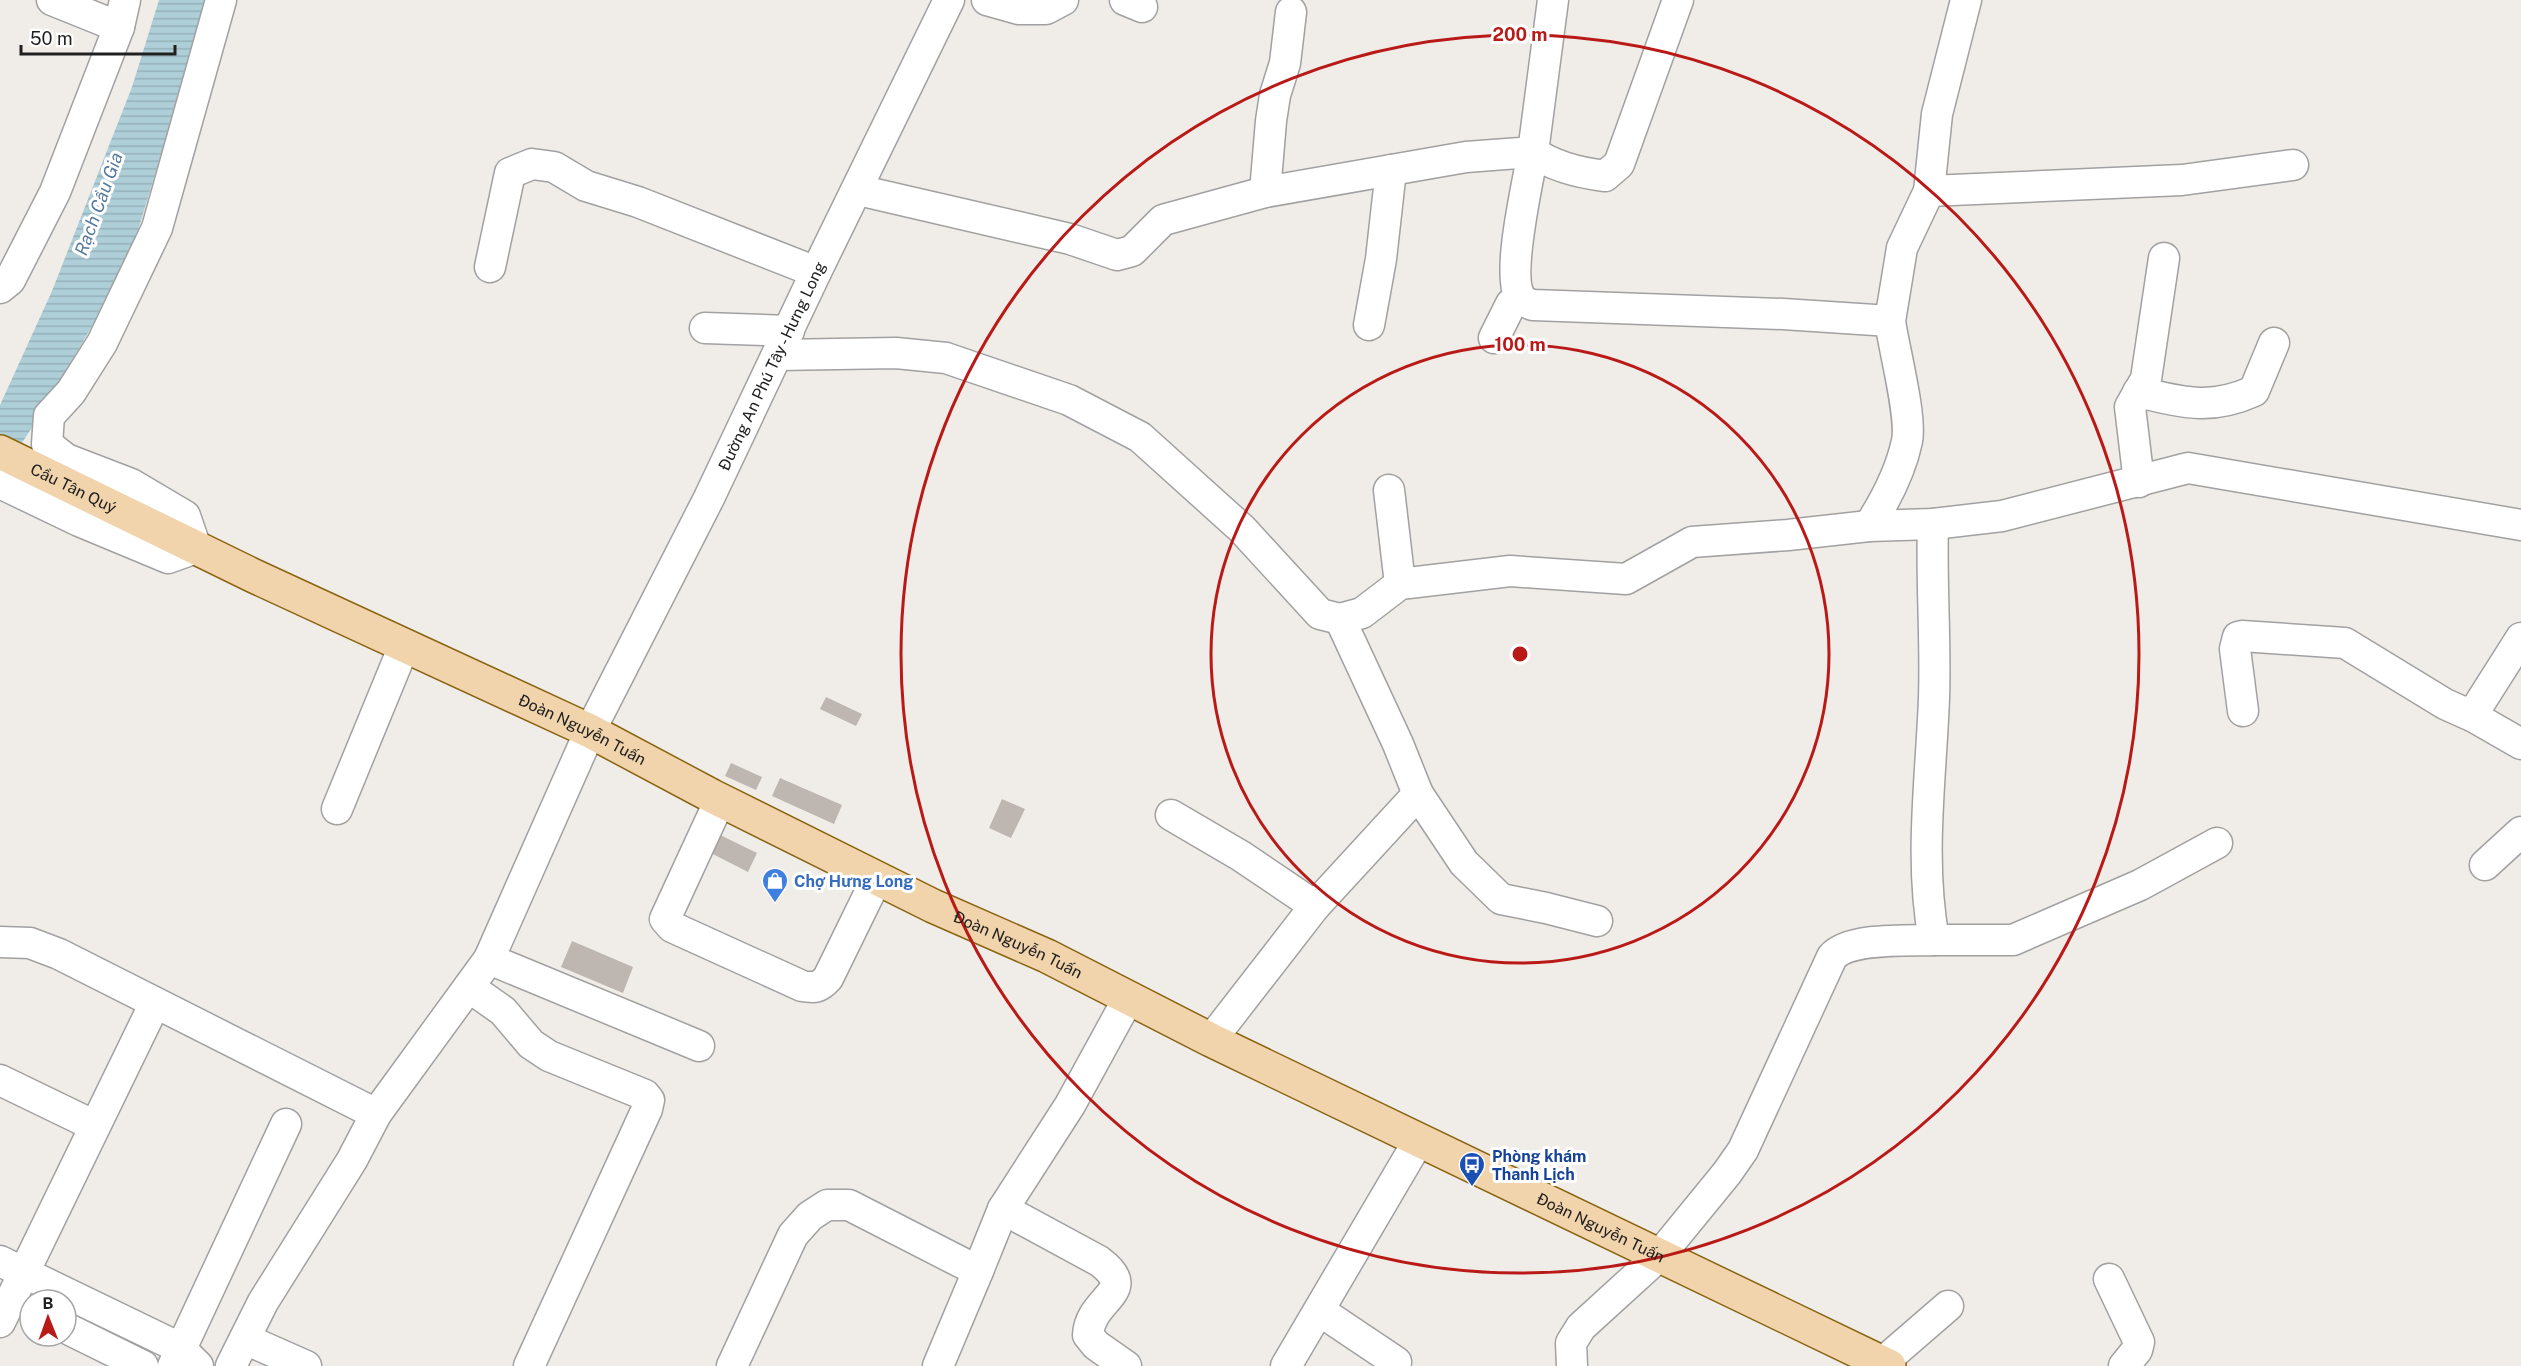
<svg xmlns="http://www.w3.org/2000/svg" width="2521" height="1366" viewBox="0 0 2521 1366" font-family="'Public Sans',sans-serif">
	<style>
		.water { fill: url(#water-rules) }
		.building { fill: #bdb6b1 }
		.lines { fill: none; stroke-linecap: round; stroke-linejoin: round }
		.minor-casing { stroke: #a1a1a1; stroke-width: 33 }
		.major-casing { stroke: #8a6412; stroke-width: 36 }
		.minor { stroke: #fff; stroke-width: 30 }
		.major { stroke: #f1d4ab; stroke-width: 33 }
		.ring { fill: none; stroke: #b91a18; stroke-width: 3 }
		.labels { text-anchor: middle; stroke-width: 6; stroke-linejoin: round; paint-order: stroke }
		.street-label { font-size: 16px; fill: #202020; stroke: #fff }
		.shop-label { font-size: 16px; font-weight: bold; fill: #366cbe; stroke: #fff; text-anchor: start }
		.transit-label { font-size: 16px; font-weight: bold; fill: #164399; stroke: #fff; text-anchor: start }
		.water-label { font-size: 18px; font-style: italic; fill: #54789e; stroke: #fff }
		.centre { fill: #b91a18; stroke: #fff; stroke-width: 3 }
		.ring-label { font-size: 18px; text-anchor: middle; font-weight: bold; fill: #b91a18; stroke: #fff; stroke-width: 6; stroke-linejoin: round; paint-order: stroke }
	</style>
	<defs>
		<pattern id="water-rules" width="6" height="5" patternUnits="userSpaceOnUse" patternTransform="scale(1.5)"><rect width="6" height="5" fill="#aeced8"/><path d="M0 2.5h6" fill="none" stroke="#95b1b9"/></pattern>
	</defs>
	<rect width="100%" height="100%" fill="#f0ede8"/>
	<path class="water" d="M159 0H211L188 66 128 263 45 408 0 476V405L52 291 132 87Z"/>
	<path class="building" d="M826 697 862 714 856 726 820 709Z
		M731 763 762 777 756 790 725 776Z
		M780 778 842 805 834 824 772 796Z
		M1002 799 1025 809 1011 838 989 828Z
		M710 830 757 853 748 872 701 848Z
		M572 941 633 967 623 993 561 967Z"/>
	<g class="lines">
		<defs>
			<g id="minor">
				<path d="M52 0 119 27"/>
				<path d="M987 0 1019 9H1046L1063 0"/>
				<path d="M1125 0 1142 7"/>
				<path d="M1678 0 1619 164 1605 176C1580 173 1554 167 1533 152 1528 182 1507 270 1519 295 1522 302 1527 303 1533 305L1783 314 1890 321C1894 349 1912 417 1907 441 1901 470 1885 501 1869 526"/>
				<path d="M858 190 1070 239 1117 255 1132 251 1163 220 1265 192 1466 157 1533 152 1553 0"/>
				<path d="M1929 191 2182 180 2293 165"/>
				<path d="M1265 192 1271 121 1275 95 1285 63 1291 12"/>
				<path d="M490 267 510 173 532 164 554 167 586 186 638 202 816 272"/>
				<path d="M0 288 10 280 55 192 119 27 125 0"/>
				<path d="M1890 321 1902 248 1929 191 1937 114 1966 0"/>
				<path d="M1369 325 1381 259 1391 170"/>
				<path d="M705 328 789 331"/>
				<path d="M1494 338 1511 304 1519 297"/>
				<path d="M778 355 896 353 946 358 1069 400 1140 437 1242 529 1320 614 1340 619 1362 613 1400 584 1510 571 1626 579 1692 542 1788 535 1869 526 1933 524 2002 516 2188 468 2521 525"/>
				<path d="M2138 392C2182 402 2210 411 2254 391L2274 343"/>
				<path d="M2139 482 2130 407 2146 379 2164 258"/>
				<path d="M0 483 79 521 168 558 196 548 185 516 131 484 66 459 47 444 49 416 71 392 102 343 157 228 221 0"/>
				<path d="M1389 490 1400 584"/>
				<path d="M1933 524C1931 582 1936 640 1934 698 1931 779 1919 859 1934 940H2013L2140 885 2217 843"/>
				<path d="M2521 638 2476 709 2474 717 2521 744"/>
				<path d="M2243 711 2235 649 2238 637 2242 636 2345 643 2445 704 2474 717"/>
				<path d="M1418 794 1464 863 1501 899 1546 908 1597 921"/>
				<path d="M720 800 665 919 672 927 802 986C815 988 819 988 828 978L877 878"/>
				<path d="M337 809 404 646"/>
				<path d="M1171 815 1241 856 1315 906"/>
				<path d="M2485 865 2521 832"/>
				<path d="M0 942 30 943 59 954 376 1114"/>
				<path d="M489 959 699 1046"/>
				<path d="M469 987 503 1011 531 1044 549 1056 645 1095 649 1100 647 1109 529 1366"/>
				<path d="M1211 1040 1315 906 1418 794 1398 744 1340 619"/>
				<path d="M0 1080 95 1126"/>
				<path d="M1003 1209 1099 1261C1141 1292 1090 1297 1088 1335L1096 1345 1126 1366"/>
				<path d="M0 1261 180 1348 198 1366"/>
				<path d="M978 1271 1003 1209 1070 1105 1128 999"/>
				<path d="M2109 1279 2139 1342 2137 1350 2124 1366"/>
				<path d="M1320 1311 1396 1362"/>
				<path d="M0 1322 155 1003"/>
				<path d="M66 1328 143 1366"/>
				<path d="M245 1339 306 1366"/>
				<path d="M1882 1363 1948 1306"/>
				<path d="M173 1366 286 1124"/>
				<path id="s1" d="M231 1366 263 1302 352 1160 376 1114 489 959 590 731 709 498 816 272 949 0"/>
				<path d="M732 1366 793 1235 810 1216 827 1205H849L978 1271 938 1366"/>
				<path d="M1286 1366 1419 1140"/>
				<path d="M1572 1366 1571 1343 1581 1327 1660 1255 1727 1173 1743 1150 1832 957C1849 937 1909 941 1934 940"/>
			</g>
			<g id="major">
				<path id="s2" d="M0 452 254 576 590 731 712 796 933 906 1047 956 1211 1040 1889 1366"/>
			</g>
		</defs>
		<use href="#minor" class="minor-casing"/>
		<use href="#major" class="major-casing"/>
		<use href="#minor" class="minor"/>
		<use href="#major" class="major"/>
	</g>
	<g class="ring">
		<circle cx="1520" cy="654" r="309"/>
		<circle cx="1520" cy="654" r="619"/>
	</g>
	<defs>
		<symbol id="shop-pin" viewBox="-11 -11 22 30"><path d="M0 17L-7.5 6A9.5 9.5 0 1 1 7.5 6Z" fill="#3f7fe0" stroke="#fff"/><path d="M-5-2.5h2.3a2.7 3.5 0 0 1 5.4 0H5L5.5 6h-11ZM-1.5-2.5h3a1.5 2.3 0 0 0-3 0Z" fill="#fff"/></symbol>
		<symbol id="bus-pin" viewBox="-11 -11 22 30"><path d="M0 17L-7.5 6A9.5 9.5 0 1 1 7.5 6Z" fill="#1a4fb4" stroke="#fff"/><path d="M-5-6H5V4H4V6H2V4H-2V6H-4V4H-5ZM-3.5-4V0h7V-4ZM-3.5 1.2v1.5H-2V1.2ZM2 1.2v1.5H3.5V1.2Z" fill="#fff"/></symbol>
	</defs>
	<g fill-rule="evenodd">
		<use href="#shop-pin" x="760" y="866" width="30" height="40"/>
		<use href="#bus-pin" x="1457" y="1150" width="30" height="40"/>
	</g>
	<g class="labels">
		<g class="street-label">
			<text dy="6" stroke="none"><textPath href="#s1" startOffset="1140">Đường An Phú Tây - Hưng Long</textPath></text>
			<text dy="6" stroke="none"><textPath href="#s2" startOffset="82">Cầu Tân Quý</textPath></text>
			<text dy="6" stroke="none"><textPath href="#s2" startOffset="645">Đoàn Nguyễn Tuấn</textPath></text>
			<text dy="6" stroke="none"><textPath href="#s2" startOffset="1131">Đoàn Nguyễn Tuấn</textPath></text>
			<text dy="6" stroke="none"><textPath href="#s2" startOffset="1779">Đoàn Nguyễn Tuấn</textPath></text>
		</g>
		<g class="shop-label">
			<text x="794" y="887">Chợ Hưng Long</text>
		</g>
		<g class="transit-label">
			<text x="1492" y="1162">Phòng khám<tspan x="1492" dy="18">Thanh Lịch</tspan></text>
		</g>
		<g class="water-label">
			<text transform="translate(99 204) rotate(-70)" y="6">Rạch Cầu Gia</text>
		</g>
	</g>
	<circle cx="1520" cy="654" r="9" class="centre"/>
	<g class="ring-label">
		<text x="1520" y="41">200 m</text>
		<text x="1520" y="351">100 m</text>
	</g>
	<g transform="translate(48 1318) rotate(359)"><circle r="28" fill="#ffffff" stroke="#a6a6a6" stroke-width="1.5"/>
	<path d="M0-4.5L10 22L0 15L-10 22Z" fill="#b91a18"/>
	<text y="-9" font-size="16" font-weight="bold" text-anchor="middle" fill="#202020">B</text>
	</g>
	<path d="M21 45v9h154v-9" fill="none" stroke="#202020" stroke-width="3"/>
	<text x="30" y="45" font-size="18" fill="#202020" stroke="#ffffff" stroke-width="4.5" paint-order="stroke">50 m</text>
</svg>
